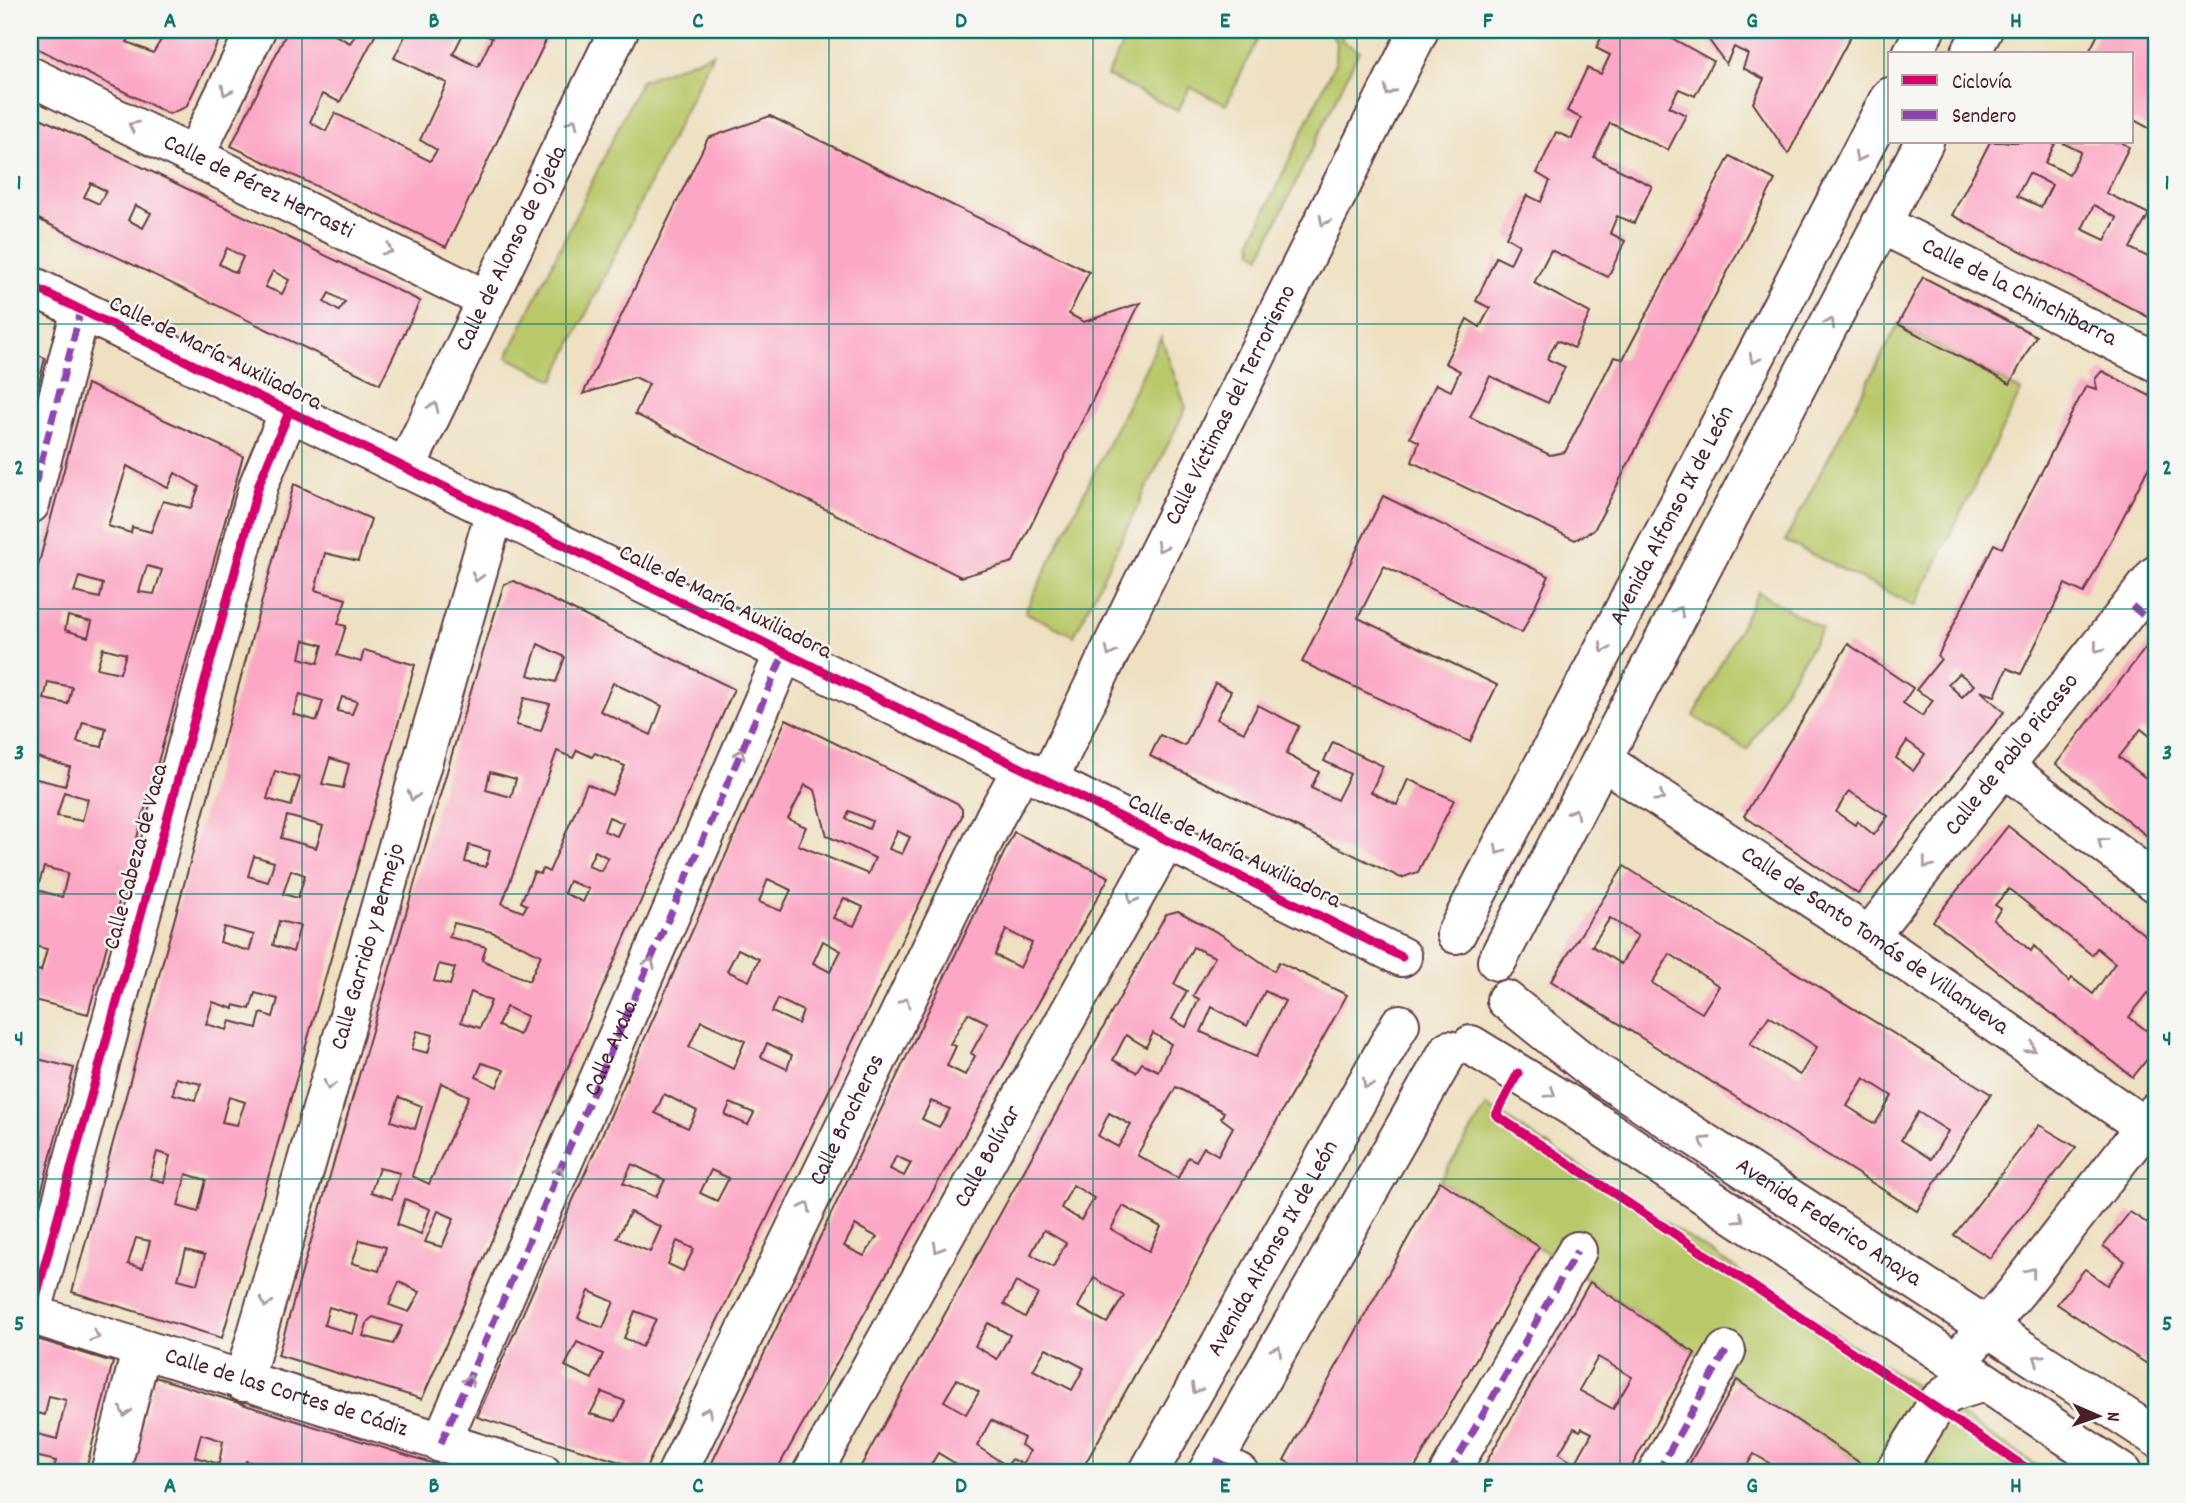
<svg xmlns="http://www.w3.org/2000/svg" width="2186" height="1503" font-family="Dekko,sans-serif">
	<rect width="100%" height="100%" fill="#f6f6f2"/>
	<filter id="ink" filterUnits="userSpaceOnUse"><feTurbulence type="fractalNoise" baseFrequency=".0143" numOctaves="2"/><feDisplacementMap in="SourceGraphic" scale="14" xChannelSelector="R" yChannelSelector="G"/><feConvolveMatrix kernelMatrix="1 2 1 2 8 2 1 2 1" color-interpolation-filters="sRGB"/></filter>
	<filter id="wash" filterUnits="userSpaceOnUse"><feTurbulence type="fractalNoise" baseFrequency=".00686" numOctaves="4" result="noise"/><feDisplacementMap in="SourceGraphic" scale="28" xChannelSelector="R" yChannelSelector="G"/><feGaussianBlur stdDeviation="1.57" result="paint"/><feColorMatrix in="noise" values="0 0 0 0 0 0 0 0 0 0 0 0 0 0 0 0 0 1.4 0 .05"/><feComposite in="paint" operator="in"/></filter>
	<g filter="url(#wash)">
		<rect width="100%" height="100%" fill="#eee0c1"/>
		<g fill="#b9c96b" stroke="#82744b" stroke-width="2">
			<polygon points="1129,30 1262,30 1226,105 1190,87 1178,111 1107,76"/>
			<polygon points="1329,30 1342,30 1342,41 1359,51 1260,257 1253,251 1252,239 1335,63 1336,41"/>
			<polygon points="713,53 554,380 507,357 641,81"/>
			<polygon points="1898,324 2021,391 1915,606 1785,541"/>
			<polygon points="1161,337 1186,408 1074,636 1025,612"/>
			<polygon points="1758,592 1822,629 1747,750 1694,716"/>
			<polygon points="1487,1106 2048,1473 1875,1473 1440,1181"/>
		</g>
		<g id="blocks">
			<g fill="#fca7c5" fill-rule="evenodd">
				<polygon points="30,30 134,30 127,42 153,53 161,40 141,30 224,30 186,107 169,114 30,45"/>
				<polygon points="288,30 335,30 333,34 350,43 359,30 378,30 340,102 322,94 310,122 326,131 335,113 430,161 437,150 420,140 447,83 394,58 408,30 465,30 453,54 478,67 492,38 476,30 551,30 446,247 231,146"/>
				<polygon points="1605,30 1657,30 1713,61 1695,96 1679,89 1669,107 1686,115 1668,150 1610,123 1594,157 1652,186 1634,223 1617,216 1610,233 1625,241 1608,277 1551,250 1534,283 1590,313 1574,348 1557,340 1547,359 1565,367 1548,403 1490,376 1470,417 1550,455 1565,452 1614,357 1623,359 1730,156 1775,180 1594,530 1575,540 1412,462 1419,442 1410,437 1436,384 1451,391 1460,371 1445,363 1467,319 1480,327 1490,308 1476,301 1496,257 1510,264 1519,245 1506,237 1527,195 1541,202 1550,181 1537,173 1556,132 1572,139 1581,118 1567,111 1587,68 1601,74 1610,55 1596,48"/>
				<polygon points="1702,30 1854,30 1788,154 1753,103 1764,79 1743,68 1748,54 1734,47 1726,64"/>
				<polygon points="2100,30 2156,30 2156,132 2132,119 2132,54 2088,54"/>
				<path d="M30 113 420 301 380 384 30 215ZM91 183 106 191 99 204 84 197ZM135 205 151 213 143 228 128 220ZM227 248 243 257 236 273 219 264ZM273 271 289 280 282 294 265 287ZM329 293 345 302 339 311 324 302Z"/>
				<polygon points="770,116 1089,272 1069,314 1084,322 1140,303 1013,562 961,577 635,414 649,384 635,377 583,394 708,138"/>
				<path d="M1990 142H2056L2045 163 2069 174 2081 152 2061 142H2121L2129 147 2106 193 2149 214 2130 248 2156 261V321L1952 215ZM2029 173 2052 185 2041 207 2017 196ZM2094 205 2117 218 2105 240 2082 229Z"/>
				<polygon points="1923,277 2036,336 2010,384 1898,324"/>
				<polygon points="30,351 45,358 31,415 30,415"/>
				<path d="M2102 371 2156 399V453L2084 593 2065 584 2021 674 2007 668 1995 696 1981 691 2004 712 1858 894 1744 816 1848 644 1913 688 1903 703 1922 716 1933 700 1916 690 1941 659 1938 656 1994 544 2002 548 2086 386 2097 389 2095 379ZM1959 673 1974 685 1962 697 1948 684ZM1907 741 1925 754 1913 771 1896 758ZM1849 791 1888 816 1874 835 1857 821 1855 825 1836 812Z"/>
				<path d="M87 384 243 456 88 1014 30 999V968L41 971 47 949 30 945V596ZM127 466 168 488 175 473 199 487 191 508 163 501 151 532 132 527 131 533 108 526ZM147 566 162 570 154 594 139 592ZM79 577 103 584 100 598 74 592ZM68 616 92 622 88 637 65 630ZM103 648 126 654 120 673 97 668ZM48 682 72 687 68 704 44 699ZM83 722 106 728 102 747 77 742ZM37 757 70 767 65 786 33 778ZM64 792 88 799 82 821 57 816ZM44 867 68 873 62 897 37 890Z"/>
				<path d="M294 484 371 519 358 561 325 553 315 590 346 599 338 624 346 626 337 655 361 662 364 650 415 665 222 1338 72 1292ZM304 640 323 645 318 663 300 658ZM300 694 323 701 317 721 293 714ZM342 697 357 701 352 714 337 711ZM330 758 349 764 343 788 322 784ZM275 771 300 778 291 806 267 799ZM287 816 323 826 316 848 281 838ZM254 856 274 862 268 882 248 876ZM291 870 305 875 298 898 283 894ZM279 921 300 926 293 952 273 945ZM224 927 254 935 249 951 220 942ZM255 993 278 999 273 1017 261 1013 257 1028 230 1021 227 1030 206 1024 213 1002 234 1009V1005L250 1009ZM176 1078 201 1084 195 1100 173 1094ZM229 1097 245 1102 237 1125 222 1122ZM157 1152 170 1156 164 1182 150 1178ZM186 1174 206 1180 198 1212 178 1206ZM136 1238 150 1241 143 1268 128 1264ZM186 1250 205 1255 197 1284 178 1279Z"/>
				<polygon points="1383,496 1549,576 1522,633 1384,566 1358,618 1497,685 1470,742 1302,662"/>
				<path d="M514 581 734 689 422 1399 278 1355 459 730 504 584ZM538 644 565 657 556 682 528 675ZM613 683 662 706 651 735 600 711ZM524 698 550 704 541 731 516 725ZM577 750 592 757 595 753 625 766 612 795 587 784 549 872 543 869 540 874 534 872 521 902 527 905 523 912 502 904 557 751 573 758ZM490 772 516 779 511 797 486 790ZM609 817 623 823 617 836 604 831ZM469 845 490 851 486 867 465 862ZM595 851 608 858 601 871 588 866ZM569 881 589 889 583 902 564 893ZM454 923 492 932 541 955 529 981 482 960 486 947 449 937ZM439 964 455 968 450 985 434 981ZM471 992 491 1001 480 1028 461 1022ZM506 1007 527 1016 519 1035 498 1026ZM417 1031 433 1035 428 1053 412 1049ZM482 1063 504 1070 497 1087 476 1077ZM441 1083 469 1096 429 1184 412 1176ZM399 1097 422 1106 415 1129 391 1121ZM379 1168 400 1173 392 1199 371 1192ZM405 1199 430 1209 421 1234 397 1225ZM438 1211 454 1218 442 1247 425 1242ZM360 1240 386 1247 379 1271 352 1263ZM399 1282 420 1292 409 1312 389 1305ZM329 1307 358 1316 353 1334 324 1325ZM373 1317 402 1326 393 1344 363 1336 368 1321Z"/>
				<polygon points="2154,637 2156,728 2150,736 2141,729 2119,757 2156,786 2156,843 2056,764"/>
				<polygon points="1215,683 1231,691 1217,719 1244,732 1258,705 1299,726 1286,754 1319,772 1311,788 1337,800 1350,774 1324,761 1333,742 1383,766 1371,792 1397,805 1408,779 1454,800 1418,872 1401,878 1150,756 1160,735 1185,746"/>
				<path d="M786 719 957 803 962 809V816L645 1470 477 1417ZM805 785 815 790 827 836 875 858 868 874 798 845 806 827 788 819ZM849 811 872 821 869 829 846 819ZM897 831 910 837 902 854 889 849ZM768 879 791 890 781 911 759 902ZM844 898 863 907 854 926 833 918ZM823 941 841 951 830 972 813 963ZM738 949 759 959 749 981 727 971ZM778 999 803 1011 798 1024 772 1012ZM701 1021 745 1041 733 1069 689 1047ZM767 1043 792 1055 787 1069 761 1057ZM664 1094 697 1111 688 1128 655 1113ZM730 1103 754 1113 748 1125 725 1115ZM632 1164 665 1180 656 1197 623 1183ZM711 1170 729 1178 717 1201 700 1193ZM630 1212 661 1227 650 1252 617 1238ZM677 1241 694 1249 683 1271 668 1264ZM589 1291 614 1302 603 1328 578 1318ZM635 1311 656 1319 642 1347 624 1338ZM577 1342 603 1354 592 1379 565 1366ZM602 1392 625 1401 616 1421 590 1414Z"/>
				<path d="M2008 826 2156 944V1001L2148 993 2129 1017 2156 1038V1048L2133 1077 1933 921ZM2009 889 2092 955 2097 948 2115 963 2093 994 2072 978 2069 982 2034 946 2031 951 1993 919 2001 909 1995 905Z"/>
				<path d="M1014 832 1109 877 775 1473H707ZM1006 930 1032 943 1020 968 995 955ZM968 1013 988 1023 971 1053 975 1056 965 1075 947 1066 956 1046 950 1044ZM931 1101 950 1109 939 1127 922 1119ZM896 1156 911 1163 904 1176 890 1169ZM855 1225 877 1237 864 1256 844 1246Z"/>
				<path d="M1624 866 1991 1094 1917 1211 1551 981ZM1610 918 1638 936 1621 964 1592 946ZM1670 954 1719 986 1702 1013 1652 983ZM1769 1016 1817 1047 1800 1075 1750 1044ZM1864 1078 1892 1096 1875 1124 1847 1106ZM1918 1112 1948 1131 1931 1159 1901 1140Z"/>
				<path d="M1178 911 1224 936 1274 971 1279 962 1347 995 1080 1473H965L966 1470 938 1453 926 1473H857L1166 914ZM1193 947 1215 957 1193 996 1199 999 1186 1027 1172 1019 1187 991 1174 984ZM1265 991 1285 1001 1256 1057 1201 1032 1212 1007 1247 1026ZM1153 1033 1171 1044 1158 1071 1142 1063 1136 1072 1113 1060 1126 1035 1146 1047ZM1176 1087 1224 1112 1221 1118 1233 1127 1218 1155 1204 1147 1196 1161 1188 1157 1178 1178 1137 1155ZM1109 1113 1131 1125 1118 1147 1098 1136ZM1073 1185 1094 1198 1081 1220 1061 1208ZM1123 1206 1161 1227 1149 1251 1111 1229ZM1044 1230 1066 1243 1053 1267 1031 1254ZM1094 1278 1124 1296 1107 1323 1078 1307ZM1016 1282 1038 1294 1025 1317 1004 1304ZM988 1323 1010 1335 997 1359 975 1346ZM1046 1348 1084 1368 1072 1390 1033 1370ZM957 1379 979 1392 966 1414 944 1401ZM991 1420 1024 1438 1021 1445 1030 1451 1023 1464 1012 1459 1007 1466 977 1446Z"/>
				<polygon points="30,1057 74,1068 31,1231 30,1231"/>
				<polygon points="2039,1125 2076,1147 1990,1258 1954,1235"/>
				<polygon points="1440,1181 1539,1247 1412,1473 1307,1473 1284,1460"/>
				<polygon points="2130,1212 2156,1229 2156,1370 2057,1304 2085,1269 2107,1285 2125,1261 2103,1246"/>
				<path d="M1590 1282 1695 1353 1628 1473H1480ZM1598 1357 1632 1377 1613 1409 1579 1390ZM1574 1428 1580 1431 1582 1428 1592 1433 1575 1464 1559 1454Z"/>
				<polygon points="30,1337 113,1362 85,1473 52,1473 56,1461 35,1456 30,1473 30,1432 57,1439 66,1400 49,1396 45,1415 30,1411"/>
				<path d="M155 1377 464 1473H288L246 1461 243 1473H130ZM201 1434 223 1441 219 1464 195 1457Z"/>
				<polygon points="1737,1380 1869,1469 1866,1473 1786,1473 1754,1454 1742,1473 1684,1473"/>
			</g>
		</g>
	</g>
	<g filter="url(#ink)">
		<use href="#blocks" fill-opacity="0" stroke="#633c42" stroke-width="2"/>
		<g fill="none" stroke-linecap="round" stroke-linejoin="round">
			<g stroke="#633c42" stroke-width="42">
				<g id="minor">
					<path id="s1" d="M30 76 487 300"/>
					<polyline points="194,157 256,30"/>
					<path id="s2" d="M1881 224 2156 362"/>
					<path id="s3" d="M405 469 619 30"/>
					<polyline points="30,504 81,310"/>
					<path id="s4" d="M1602 760 1869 936 2145 1127"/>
					<polyline points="2004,767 2156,883"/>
					<path id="s5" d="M1048 781 1139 591 1419 30"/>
					<path id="s6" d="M1869 936 2156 575"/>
					<path id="s7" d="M30 1314 542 1473"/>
					<polyline points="31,1315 259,484 289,412"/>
					<polyline points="1956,1363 2017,1291 2156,1112"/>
					<path id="s8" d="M243 1382 495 511"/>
					<polyline points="441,1443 784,653"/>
					<polyline points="1214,1460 1239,1473"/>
					<polyline points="110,1473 141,1351"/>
					<path id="s9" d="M677 1473 996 815 1022 769"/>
					<path id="s10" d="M812 1473 1166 840"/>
					<polyline points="1449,1473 1577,1251"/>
					<polyline points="1657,1473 1726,1351"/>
					<polyline points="1894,1473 1939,1401 1949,1393 1984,1382"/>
				</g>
			</g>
			<g stroke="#633c42" stroke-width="42">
				<g id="major">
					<polyline points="1912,54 1925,30"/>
					<polyline points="1970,54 1983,30"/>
					<polyline points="30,285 1048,781 1402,957"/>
					<path id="s11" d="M1456 934 1890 97"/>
					<polyline points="1497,961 1924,142"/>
					<path id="s12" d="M1506 1000 1593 1070 2156 1437"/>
					<polyline points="1471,1045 1571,1106 2122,1473"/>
					<path id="s13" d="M1148 1473 1400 1024"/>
					<polyline points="1207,1473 1449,1050"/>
				</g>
			</g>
			<use href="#minor" stroke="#fff" stroke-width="38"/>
			<use href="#major" stroke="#fff" stroke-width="38"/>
			<g stroke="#8e44ad" stroke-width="7" stroke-dasharray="14 7" stroke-linecap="butt">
				<polyline points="30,504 81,310"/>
				<polyline points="2132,606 2156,626"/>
				<path id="s14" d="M441 1443 784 653"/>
				<polyline points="1214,1460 1239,1473"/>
				<polyline points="1449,1473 1577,1251"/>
				<polyline points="1657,1473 1726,1351"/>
			</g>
			<g stroke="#f6f6f2" stroke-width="13">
				<g id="cycleway">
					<polyline points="30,285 1048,781 1402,957"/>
					<polyline points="1518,1073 1496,1115 2034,1473"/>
					<polyline points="31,1315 259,484 289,412"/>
				</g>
			</g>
			<use href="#cycleway" stroke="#d6006c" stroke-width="9"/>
		</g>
		<defs><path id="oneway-chevron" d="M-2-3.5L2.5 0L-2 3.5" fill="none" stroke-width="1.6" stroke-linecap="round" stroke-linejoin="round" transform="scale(1.75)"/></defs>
		<g stroke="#ae9aa0">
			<use href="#oneway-chevron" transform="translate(226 91) rotate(116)"/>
			<use href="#oneway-chevron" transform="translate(1389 91) rotate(116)"/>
			<use href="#oneway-chevron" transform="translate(573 123) rotate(-64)"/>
			<use href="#oneway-chevron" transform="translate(133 126) rotate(-154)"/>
			<use href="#oneway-chevron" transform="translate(1859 157) rotate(118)"/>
			<use href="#oneway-chevron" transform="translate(1324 221) rotate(116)"/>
			<use href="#oneway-chevron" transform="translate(388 250) rotate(26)"/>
			<use href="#oneway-chevron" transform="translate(1830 323) rotate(-62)"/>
			<use href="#oneway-chevron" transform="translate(1754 359) rotate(117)"/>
			<use href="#oneway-chevron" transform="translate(434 407) rotate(-65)"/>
			<use href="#oneway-chevron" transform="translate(1161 547) rotate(117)"/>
			<use href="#oneway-chevron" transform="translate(477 577) rotate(106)"/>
			<use href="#oneway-chevron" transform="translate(1679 611) rotate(-62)"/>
			<use href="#oneway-chevron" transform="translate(1604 648) rotate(117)"/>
			<use href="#oneway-chevron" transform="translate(2098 648) rotate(129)"/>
			<use href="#oneway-chevron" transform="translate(1110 652) rotate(116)"/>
			<use href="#oneway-chevron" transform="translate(740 754) rotate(-67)"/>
			<use href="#oneway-chevron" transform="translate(413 796) rotate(106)"/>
			<use href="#oneway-chevron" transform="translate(1660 797) rotate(34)"/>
			<use href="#oneway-chevron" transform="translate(1574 813) rotate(-63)"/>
			<use href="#oneway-chevron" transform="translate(2102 842) rotate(-142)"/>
			<use href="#oneway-chevron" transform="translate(1499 850) rotate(118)"/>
			<use href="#oneway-chevron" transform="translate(1927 864) rotate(128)"/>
			<use href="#oneway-chevron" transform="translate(1132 899) rotate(119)"/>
			<use href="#oneway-chevron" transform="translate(650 963) rotate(-67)"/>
			<use href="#oneway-chevron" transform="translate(905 1002) rotate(-64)"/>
			<use href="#oneway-chevron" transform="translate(2031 1048) rotate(35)"/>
			<use href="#oneway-chevron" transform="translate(1367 1084) rotate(119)"/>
			<use href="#oneway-chevron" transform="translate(329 1085) rotate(106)"/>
			<use href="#oneway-chevron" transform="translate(1551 1093) rotate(32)"/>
			<use href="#oneway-chevron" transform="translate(1704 1141) rotate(-147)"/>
			<use href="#oneway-chevron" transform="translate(559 1171) rotate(-67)"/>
			<use href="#oneway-chevron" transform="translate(806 1207) rotate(-64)"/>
			<use href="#oneway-chevron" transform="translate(1740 1219) rotate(34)"/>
			<use href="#oneway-chevron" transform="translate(938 1248) rotate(119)"/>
			<use href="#oneway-chevron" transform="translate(2031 1272) rotate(-52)"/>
			<use href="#oneway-chevron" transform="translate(266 1303) rotate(106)"/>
			<use href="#oneway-chevron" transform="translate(95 1336) rotate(18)"/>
			<use href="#oneway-chevron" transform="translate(1277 1350) rotate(-61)"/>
			<use href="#oneway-chevron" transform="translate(2038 1359) rotate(-146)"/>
			<use href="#oneway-chevron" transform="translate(469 1380) rotate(-67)"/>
			<use href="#oneway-chevron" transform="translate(1196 1389) rotate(119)"/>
			<use href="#oneway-chevron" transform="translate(125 1412) rotate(104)"/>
			<use href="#oneway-chevron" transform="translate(707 1412) rotate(-64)"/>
		</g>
	</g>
	<path fill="none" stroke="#0f766e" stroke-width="2" stroke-opacity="0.55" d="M302 30V1473M566 30V1473M829 30V1473M1093 30V1473M1357 30V1473M1620 30V1473M1884 30V1473M30 324H2156M30 609H2156M30 894H2156M30 1179H2156"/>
	<g text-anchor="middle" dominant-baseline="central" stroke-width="5" stroke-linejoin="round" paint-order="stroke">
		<g font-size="24" fill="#4a1f2b" stroke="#f6f6f2">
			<text stroke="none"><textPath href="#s1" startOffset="254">Calle de Pérez Herrasti</textPath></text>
			<text stroke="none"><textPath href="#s3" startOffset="245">Calle de Alonso de Ojeda</textPath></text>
			<text stroke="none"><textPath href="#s2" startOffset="154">Calle de la Chinchibarra</textPath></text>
			<text transform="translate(215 354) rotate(26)">Calle de María Auxiliadora</text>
			<text stroke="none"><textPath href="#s5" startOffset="418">Calle Víctimas del Terrorismo</textPath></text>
			<text stroke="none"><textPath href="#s11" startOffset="471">Avenida Alfonso IX de León</textPath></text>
			<text transform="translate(725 603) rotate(26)">Calle de María Auxiliadora</text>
			<text stroke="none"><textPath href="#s6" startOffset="231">Calle de Pablo Picasso</textPath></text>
			<text transform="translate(1234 852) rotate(26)">Calle de María Auxiliadora</text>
			<text transform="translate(137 857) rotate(-75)">Calle Cabeza de Vaca</text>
			<text stroke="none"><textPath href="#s4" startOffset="327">Calle de Santo Tomás de Villanueva</textPath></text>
			<text stroke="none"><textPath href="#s8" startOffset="453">Calle Garrido y Bermejo</textPath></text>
			<text stroke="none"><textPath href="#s14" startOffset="430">Calle Ayala</textPath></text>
			<text stroke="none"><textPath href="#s9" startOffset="392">Calle Brocheros</textPath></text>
			<text stroke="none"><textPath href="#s10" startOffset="362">Calle Bolívar</textPath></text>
			<text stroke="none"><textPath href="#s12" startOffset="392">Avenida Federico Anaya</textPath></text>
			<text stroke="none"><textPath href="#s13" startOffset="257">Avenida Alfonso IX de León</textPath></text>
			<text stroke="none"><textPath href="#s7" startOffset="268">Calle de las Cortes de Cádiz</textPath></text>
		</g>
	</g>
	<rect width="2186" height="1503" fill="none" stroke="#f6f6f2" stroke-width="77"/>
	<rect x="1888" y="52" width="245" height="91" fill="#f6f6f2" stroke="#b1a0a2" stroke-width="2"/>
	<rect x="1902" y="75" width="35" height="10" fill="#d6006c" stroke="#b1a0a2" stroke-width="2"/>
	<text x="1952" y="88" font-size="21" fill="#4a1f2b">Ciclovía</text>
	<rect x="1902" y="110" width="35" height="10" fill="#8e44ad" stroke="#b1a0a2" stroke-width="2"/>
	<text x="1952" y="122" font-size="21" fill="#4a1f2b">Sendero</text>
	<g transform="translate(2098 1416) rotate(92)" stroke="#f6f6f2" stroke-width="5" paint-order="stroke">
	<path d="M0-5L12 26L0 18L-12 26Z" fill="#4a1f2b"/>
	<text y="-10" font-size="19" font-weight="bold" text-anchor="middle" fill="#4a1f2b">N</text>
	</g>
	<rect x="38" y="38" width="2110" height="1426" fill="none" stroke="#0f766e" stroke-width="2.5"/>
	<g font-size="23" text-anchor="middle" font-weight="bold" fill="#0f766e">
		<text x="170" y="27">A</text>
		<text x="434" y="27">B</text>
		<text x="698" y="27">C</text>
		<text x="961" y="27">D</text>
		<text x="1225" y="27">E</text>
		<text x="1488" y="27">F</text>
		<text x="1752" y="27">G</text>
		<text x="2016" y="27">H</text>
		<text x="19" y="189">1</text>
		<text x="2167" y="189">1</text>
		<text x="19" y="474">2</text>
		<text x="2167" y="474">2</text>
		<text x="19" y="759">3</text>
		<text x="2167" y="759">3</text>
		<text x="19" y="1045">4</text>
		<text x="2167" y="1045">4</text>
		<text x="19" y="1330">5</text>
		<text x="2167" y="1330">5</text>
		<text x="170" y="1492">A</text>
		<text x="434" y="1492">B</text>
		<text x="698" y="1492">C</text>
		<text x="961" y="1492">D</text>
		<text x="1225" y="1492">E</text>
		<text x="1488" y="1492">F</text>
		<text x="1752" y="1492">G</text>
		<text x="2016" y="1492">H</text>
	</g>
</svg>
